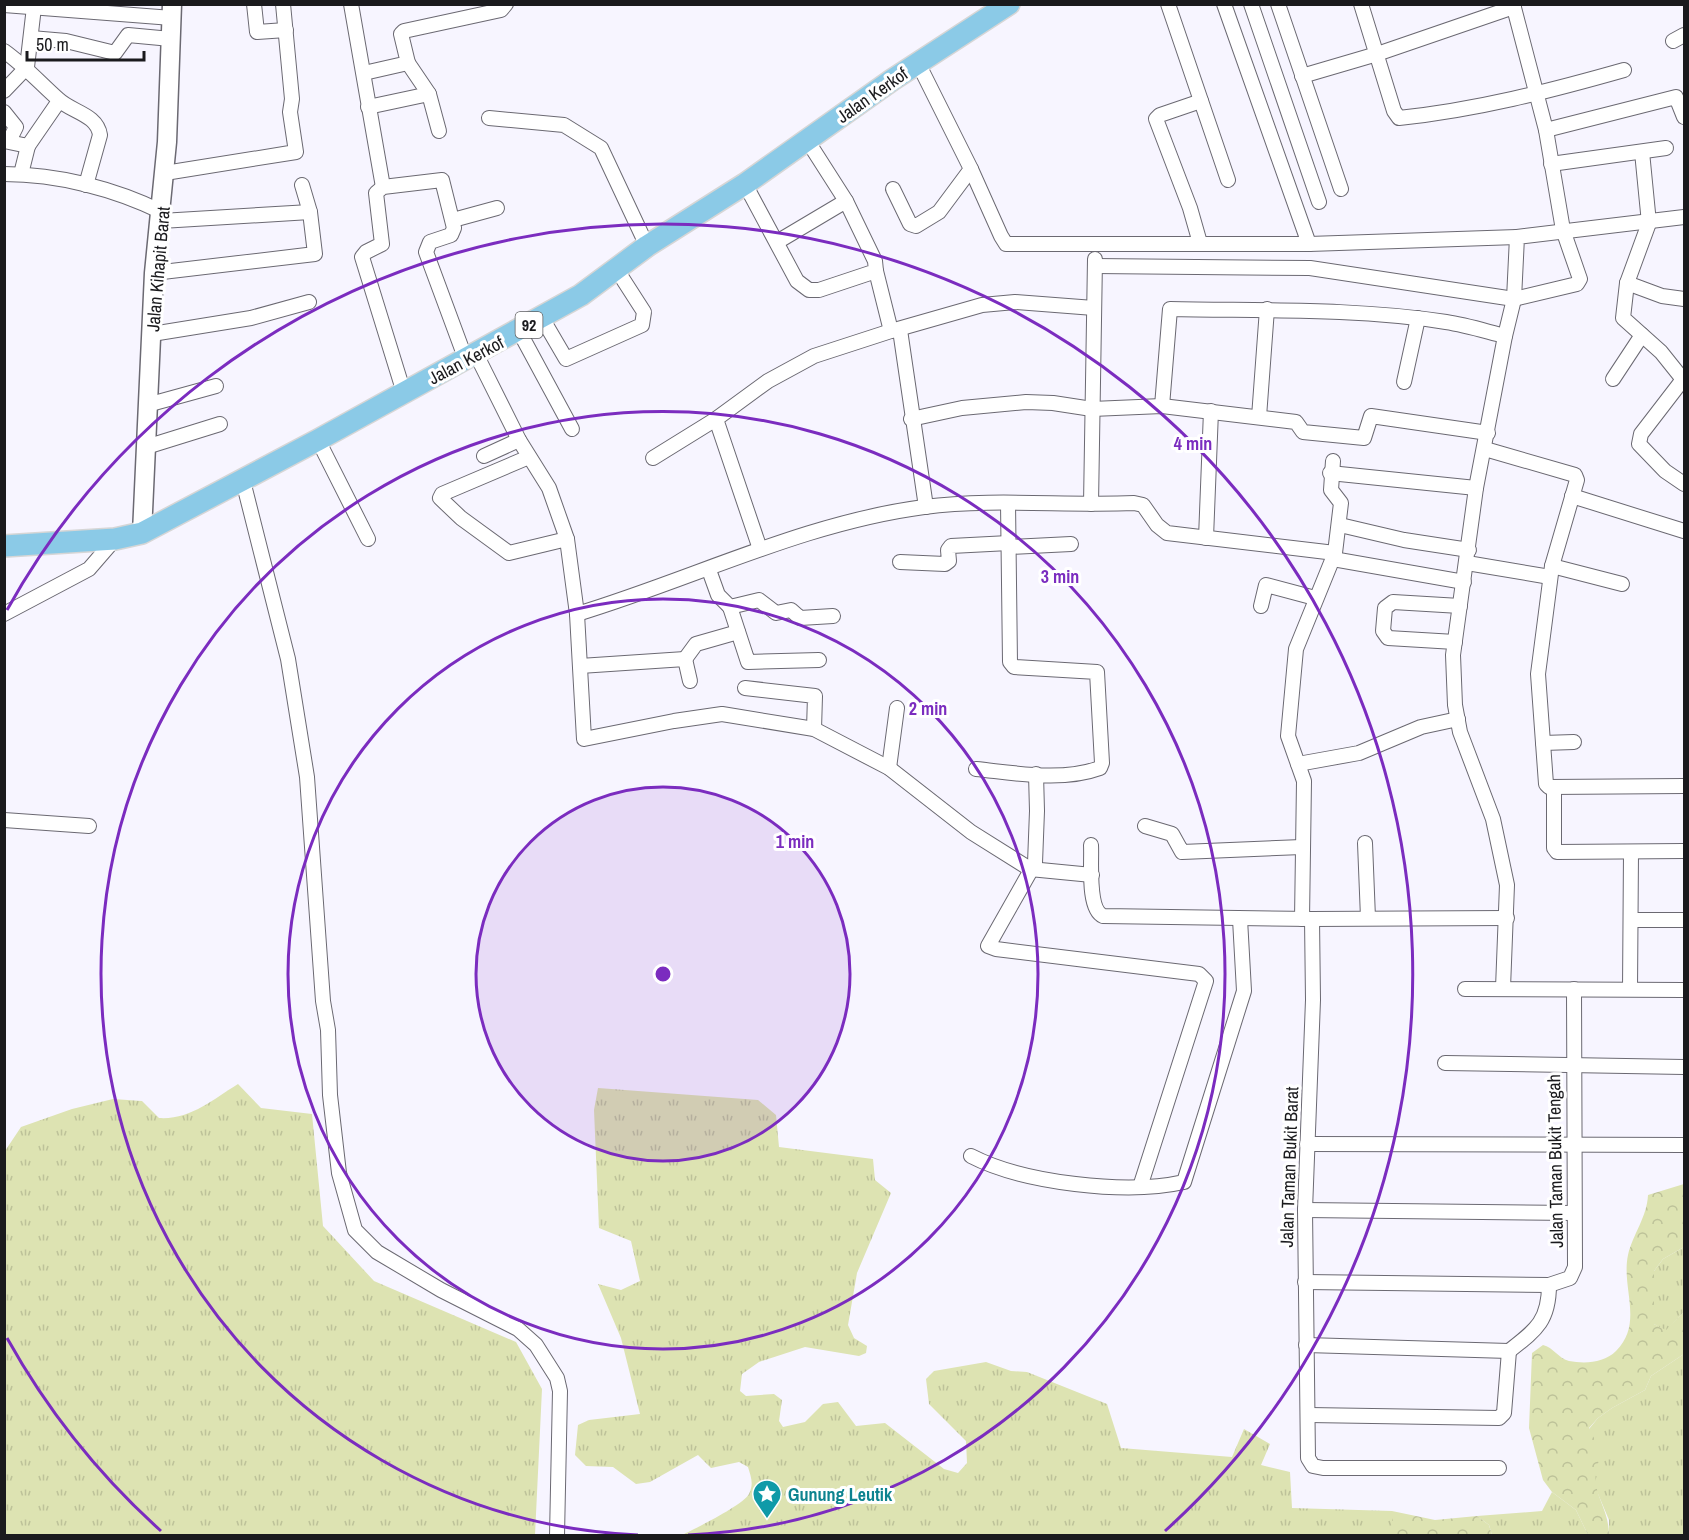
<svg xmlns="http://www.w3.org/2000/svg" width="1689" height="1540" font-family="'Archivo Narrow',sans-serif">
	<defs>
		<pattern id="grass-tufts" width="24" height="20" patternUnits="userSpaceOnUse" patternTransform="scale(1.5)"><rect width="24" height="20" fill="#dde3b2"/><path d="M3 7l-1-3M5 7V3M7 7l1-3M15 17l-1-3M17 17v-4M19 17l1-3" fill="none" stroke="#bdc299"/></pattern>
		<pattern id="forest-crowns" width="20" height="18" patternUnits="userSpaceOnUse" patternTransform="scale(1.5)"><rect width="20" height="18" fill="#dde3b2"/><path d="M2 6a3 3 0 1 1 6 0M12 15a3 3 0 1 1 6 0" fill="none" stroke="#bdc299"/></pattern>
	</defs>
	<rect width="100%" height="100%" fill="#f7f5ff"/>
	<g fill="url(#grass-tufts)">
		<path d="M238 1084 261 1108 312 1114 323 1226 374 1281 516 1342 542 1389 535 1535H5V1151L21 1127 72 1109 113 1099 142 1101 159 1118C190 1120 212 1100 238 1084Z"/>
		<path d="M598 1088 758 1100 776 1115 779 1147 873 1159 875 1180 891 1193 857 1273 848 1325 854 1338 867 1346 866 1353 859 1356 805 1347 759 1362 742 1374 740 1391 746 1396 774 1394 782 1400 779 1421 783 1427 805 1422 823 1404 838 1402 856 1426 885 1423 944 1469 958 1473 967 1463 966 1441 929 1404 926 1379 934 1371 986 1362 1011 1371 1027 1372 1107 1404 1121 1448 1232 1457 1244 1429 1270 1444 1261 1465 1290 1472 1292 1508 1392 1511V1535H682C695 1529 743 1505 749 1494 754 1484 751 1477 748 1467L739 1462 711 1468 698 1455 650 1482 636 1484 613 1467 586 1466 575 1455 578 1425 589 1420 640 1414 621 1338 598 1284 621 1290 640 1281 631 1241 599 1228 594 1110Z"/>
		<polygon points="1684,1247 1684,1312 1666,1331 1654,1324 1654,1271 1663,1259"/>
		<polygon points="1684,1354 1684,1535 1609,1535 1609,1520 1593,1482 1595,1467 1589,1429 1598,1418 1612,1408 1645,1390 1651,1376"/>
		<polygon points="1552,1492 1576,1510 1588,1535 1492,1535 1489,1525 1477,1516 1542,1511"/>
	</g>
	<g fill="url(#forest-crowns)">
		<path d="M1684 1184V1247L1663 1259 1654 1271V1324L1666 1330 1684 1312V1354L1651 1376 1645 1390 1612 1408 1598 1418 1589 1428 1602 1454C1584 1489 1609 1502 1609 1535H1588L1576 1510 1552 1492 1543 1480 1529 1428 1532 1353 1543 1345C1553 1347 1559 1359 1569 1361 1585 1364 1604 1363 1616 1351 1644 1323 1621 1288 1628 1255 1633 1234 1647 1217 1648 1195Z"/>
		<polygon points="1392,1511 1435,1520 1477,1516 1489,1525 1492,1535 1392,1535"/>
	</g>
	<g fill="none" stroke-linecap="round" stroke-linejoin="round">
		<g stroke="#6b6972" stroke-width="16">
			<g id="street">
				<polyline points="254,4 257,32 286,30"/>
				<polyline points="351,4 383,187"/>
				<polyline points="1168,4 1228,180"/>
				<polyline points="1251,4 1319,202"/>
				<polyline points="1278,4 1341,189"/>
				<path d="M1361 4 1394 111 1399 118C1476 110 1550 91 1624 70"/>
				<polyline points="4,5 172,18"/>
				<polyline points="31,38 66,41 115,53 128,35 171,39"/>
				<polyline points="1673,41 1684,35"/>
				<path d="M4 51C25 66 40 83 58 99 71 112 97 114 100 135L86 185"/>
				<polyline points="408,63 429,94"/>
				<polyline points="364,73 408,63 401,34 404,31 501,10 506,4"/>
				<polyline points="1302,76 1377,54 1514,7"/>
				<polyline points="4,91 27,67 34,7"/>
				<polyline points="368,107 429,94 439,131"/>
				<polyline points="4,112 16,127 9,141"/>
				<polyline points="489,118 564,125 601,148 647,246"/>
				<polyline points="1546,130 1676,97 1684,117"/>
				<polyline points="4,141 28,146 59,101"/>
				<polyline points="1642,152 1649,223 1627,283 1623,318 1661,352 1681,377 1681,382 1641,434 1639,444 1665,471 1684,484"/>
				<polyline points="1551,164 1666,148"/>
				<polyline points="971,169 1001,236 1006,244 1309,244 1224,4"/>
				<polyline points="165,173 296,152 290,112 292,99 283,4"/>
				<path d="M4 174C58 174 115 189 162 212"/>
				<polyline points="21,174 28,146"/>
				<polyline points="745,184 797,281 809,290 819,290 876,271 875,261 846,201 807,140"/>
				<polyline points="893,189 910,224 916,226 939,212 971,169 918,63"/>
				<polyline points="453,220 497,208"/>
				<polyline points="161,221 310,212"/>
				<polyline points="777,242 846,201"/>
				<polyline points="1200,243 1190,208 1156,119 1160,115 1201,101"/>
				<polyline points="1309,244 1517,237"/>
				<polyline points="1095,266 1310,268 1514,299 1577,284 1580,279 1563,230 1546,130 1513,4"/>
				<polyline points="876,271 891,331"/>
				<polyline points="154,273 315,254 310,212 302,185"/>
				<polyline points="1627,283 1662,296 1684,299"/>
				<polyline points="542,318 566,359 642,325 644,312 617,270"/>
				<polyline points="900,330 926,507"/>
				<polyline points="519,331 572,429"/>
				<polyline points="152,334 251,318 309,302"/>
				<polyline points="476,354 519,440 549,488 567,539 577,614 584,739 674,721 722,714 814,729 889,768 971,832 1030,869 1092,875"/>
				<polyline points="1613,379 1642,335"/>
				<polyline points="1404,382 1418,318"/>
				<polyline points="404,393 362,257 366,252 382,244 376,193 383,187 442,180 454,228 451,235 430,242 426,252 466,360"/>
				<polyline points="147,405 216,386"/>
				<path d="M1162 406 1170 309C1262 311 1355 308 1446 322 1466 325 1485 331 1505 336"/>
				<polyline points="1259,417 1267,309"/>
				<polyline points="911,419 962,408 1026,402 1053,403 1092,409 1162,406 1296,422 1303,432 1364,438 1371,416 1488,433"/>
				<polyline points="318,440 368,539"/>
				<polyline points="146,447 220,424"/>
				<polyline points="1485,449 1575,475 1577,480 1552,566 1538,674 1546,784 1549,787 1684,786"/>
				<polyline points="484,456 519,440"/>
				<polyline points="529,457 442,494 440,498 461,518 509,553 567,539"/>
				<polyline points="653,458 716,419"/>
				<polyline points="1330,473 1476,488"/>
				<polyline points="243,481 288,659 307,777 323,1001 328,1030 330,1095 339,1173 355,1230 377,1252 441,1290 518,1329 536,1345 557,1378 560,1391 557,1536"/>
				<polyline points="1572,496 1684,531"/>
				<polyline points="1091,504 1095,259"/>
				<polyline points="1340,525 1404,540 1469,550"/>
				<polyline points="1206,538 1211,411"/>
				<polyline points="1009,547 1071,544"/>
				<polyline points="760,549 716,419 768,381 814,356 891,331 982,305 1015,302 1094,308"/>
				<polyline points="1333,559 1464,582"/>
				<polyline points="900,562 945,564 949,561 948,550 951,546 1009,543"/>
				<polyline points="1467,563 1550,577"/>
				<polyline points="1552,566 1622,584"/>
				<polyline points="709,570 718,595 730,607 759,600 776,613 791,610 800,618 833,616"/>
				<polyline points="1261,606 1266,585 1315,598"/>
				<polyline points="730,607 748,662 819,660"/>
				<polyline points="4,614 89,569 115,539"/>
				<path d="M577 614C693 579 803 523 924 507 994 498 1064 506 1134 503L1143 505 1157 525 1167 533 1335 553"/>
				<polyline points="1455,642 1388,638 1383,631 1385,608 1393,602 1460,606"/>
				<polyline points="685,659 696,644 738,632"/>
				<polyline points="580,666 685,659 690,681"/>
				<polyline points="745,688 815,696 814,729"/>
				<polyline points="1543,743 1574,742"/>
				<polyline points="1298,764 1359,753 1421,727 1458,719"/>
				<polyline points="889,768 897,708"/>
				<path d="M976 769C1015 773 1062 782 1100 768L1102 763 1097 672 1014 667 1010 662 1008 503"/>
				<polyline points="1036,774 1037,811 1035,863 988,946 996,949 1199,974 1206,981 1140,1187"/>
				<polyline points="1554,787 1554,848 1557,852 1684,851"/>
				<polyline points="4,820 89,826"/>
				<polyline points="1145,826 1172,834 1182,852 1302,847"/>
				<polyline points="1365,843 1368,918"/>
				<path d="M1091 845C1092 861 1087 909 1103 916L1312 919 1507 918"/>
				<polyline points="1302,919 1304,781 1288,736 1296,649 1335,553 1341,503 1331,490 1333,461"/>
				<polyline points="1312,919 1313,1000 1305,1210 1308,1458 1313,1466 1323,1468 1499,1468"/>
				<polyline points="1631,920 1684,920"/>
				<polyline points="1503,988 1507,885 1493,819 1460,732 1455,705 1453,655 1476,488 1505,336 1514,299 1517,237 1684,217"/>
				<polyline points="1465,989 1684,990"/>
				<polyline points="1630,989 1631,853"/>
				<polyline points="1445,1063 1684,1067"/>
				<polyline points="1307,1144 1684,1145"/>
				<path d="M971 1156C1023 1183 1126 1195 1184 1182L1244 991 1240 919"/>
				<polyline points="1305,1210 1573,1213"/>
				<polyline points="1305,1282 1549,1285 1570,1278 1575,1267 1574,989"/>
				<polyline points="1306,1345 1509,1351"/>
				<path d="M1509 1351C1536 1330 1549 1321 1549 1285"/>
				<polyline points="1309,1415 1499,1418 1504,1413 1509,1351"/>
			</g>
		</g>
		<g stroke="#6b6972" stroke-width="21">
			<polyline id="secondary" points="142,533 154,273 167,142 172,4"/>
		</g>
		<g stroke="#d6d6d6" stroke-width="24">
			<polyline id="primary" points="4,546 115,539 142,533 318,440 581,295 647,246 745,184 892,80 1009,4"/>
		</g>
		<use href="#street" stroke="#fff" stroke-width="14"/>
		<use href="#secondary" stroke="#fff" stroke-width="18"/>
		<use href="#primary" stroke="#8bcae7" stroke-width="21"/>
	</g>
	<circle cx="663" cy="974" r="187" fill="#7b2cbf" fill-opacity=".12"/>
	<g fill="none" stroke="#7b2cbf" stroke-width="3">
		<circle cx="663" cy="974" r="187"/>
		<circle cx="663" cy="974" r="375"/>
		<path d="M638 1535A562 562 0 1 1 688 1535"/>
		<path d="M161 1531A750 750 0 0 1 7 1338M7 610A750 750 0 1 1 1165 1531"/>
	</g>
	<defs>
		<g id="sight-pin" transform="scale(1.5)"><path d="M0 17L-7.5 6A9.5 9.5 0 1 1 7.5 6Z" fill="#0f9aa8" stroke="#fff"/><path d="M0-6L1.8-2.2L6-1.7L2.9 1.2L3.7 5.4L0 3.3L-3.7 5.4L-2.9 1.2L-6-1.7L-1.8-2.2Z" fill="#fff"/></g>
	</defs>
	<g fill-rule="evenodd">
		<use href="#sight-pin" x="767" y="1494"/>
	</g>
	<g text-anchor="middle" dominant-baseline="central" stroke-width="6" stroke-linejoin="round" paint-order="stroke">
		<rect fill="#fff" stroke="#5f5f61" stroke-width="1.5" x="515.5" y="312" width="27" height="26" rx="4.5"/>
		<g font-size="16" font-weight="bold" fill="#1a1a1d">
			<text x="529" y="325">92</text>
		</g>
		<g font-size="18" fill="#1a1a1d" stroke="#fff">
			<text transform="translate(872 95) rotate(-35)">Jalan Kerkof</text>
			<text transform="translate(158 269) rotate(-85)">Jalan Kihapit Barat</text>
			<text transform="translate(466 360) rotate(-28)">Jalan Kerkof</text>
			<text transform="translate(1555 1161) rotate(-91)">Jalan Taman Bukit Tengah</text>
			<text transform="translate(1289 1167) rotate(-88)">Jalan Taman Bukit Barat</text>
		</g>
		<g font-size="18" font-weight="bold" fill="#0d838f" stroke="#fff" text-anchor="start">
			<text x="788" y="1494">Gunung Leutik</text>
		</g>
	</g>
	<circle cx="663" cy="974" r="9" fill="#7b2cbf" stroke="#fff" stroke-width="3"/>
	<g font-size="18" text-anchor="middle" font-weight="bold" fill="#7b2cbf" stroke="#fff" stroke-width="6" stroke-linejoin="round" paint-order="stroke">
		<text x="1193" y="450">4 min</text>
		<text x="1060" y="583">3 min</text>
		<text x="928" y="715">2 min</text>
		<text x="795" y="848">1 min</text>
	</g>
	<rect width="1689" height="1540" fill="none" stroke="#1a1a1d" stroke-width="12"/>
	<path d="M27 51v9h117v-9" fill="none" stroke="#1a1a1d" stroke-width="3"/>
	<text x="36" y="51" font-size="18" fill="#1a1a1d" stroke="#ffffff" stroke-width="4.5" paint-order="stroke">50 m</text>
</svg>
